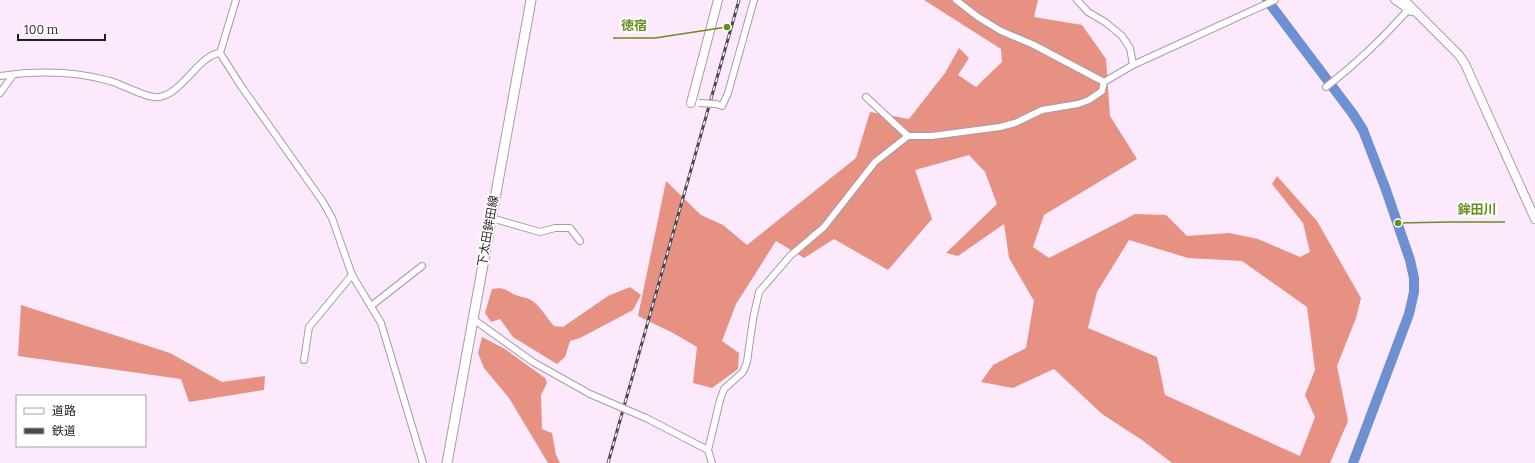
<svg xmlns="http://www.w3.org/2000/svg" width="1535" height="463" font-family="Bitter,'Noto Sans JP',serif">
	<rect width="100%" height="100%" fill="#fce9fc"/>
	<g fill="#e69182" fill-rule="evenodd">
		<path d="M924 0H1038L1034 17 1082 25 1106 59 1110 116 1137 159 1044 215 1033 247 1049 258 1135 214 1166 215 1187 236 1229 233 1258 239 1300 257 1310 252 1303 223 1272 184 1277 176 1317 221 1361 298 1356 318 1337 366 1348 421 1330 463H1172L1142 440 1102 414 1054 369 1013 388 981 382 993 365 1026 348 1034 301 1009 258 1004 224 958 256 946 253 997 204 985 172 969 155 915 170 932 219 888 270 834 239 804 258 776 241 736 304 722 341 739 353 738 369 712 388 693 383 697 347 673 333 638 316 666 181 701 215 723 225 747 245 856 158 870 112 909 119 945 73 959 48 969 58 958 75 976 87 1002 62 1001 49ZM1129 240 1188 258 1242 261 1307 307 1315 370 1305 395 1315 417 1300 456 1165 395 1157 357 1088 328 1097 292Z"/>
		<path d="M630 287 641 295 633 310 580 338 570 341 565 357 557 364 513 337 500 319 491 322 485 313 492 289C505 287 504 290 516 295 520 297 526 297 531 300 541 306 546 318 554 326L563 327 608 296Z"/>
		<polygon points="21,305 170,353 222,382 265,376 264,390 189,402 181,379 18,356"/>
		<polygon points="482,337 505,349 545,378 547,383 541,395 542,429 552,433 556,455 560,463 548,463 509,398 484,368 478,353"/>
	</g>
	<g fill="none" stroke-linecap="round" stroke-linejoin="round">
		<polyline stroke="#6c90d2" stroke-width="10" points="1267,0 1353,114 1363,130 1386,190 1410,260 1414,278 1414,292 1409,314 1353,463"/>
		<g stroke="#a9a" stroke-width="8">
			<g id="minor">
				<polyline points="236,0 220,53 241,86 323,202 332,218 352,275 381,323 423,463"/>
				<polyline points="956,0 978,17 1001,31 1034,45 1104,82"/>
				<polyline points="1077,0 1088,12 1105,22 1122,36 1130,48 1133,65"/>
				<polyline points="1394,0 1411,12"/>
				<path d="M0 76C35 71 75 71 110 81 122 84 147 99 159 97 182 94 200 54 220 53"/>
				<path d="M1326 87C1356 64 1383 38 1408 10"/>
				<polyline points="0,93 13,75"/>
				<polyline points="866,97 908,136 932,136 1000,127 1015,123 1042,110 1078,104 1089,100 1102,91 1104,82 1133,65 1275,0"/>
				<polyline points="716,104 722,106 728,93 754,0"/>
				<polyline points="491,218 540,232 555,228 570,228 580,241"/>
				<polyline points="371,306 422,266"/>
				<polyline points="473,319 533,362 590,394"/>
				<polyline points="304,360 309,327 352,275"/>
				<polyline points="646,418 708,450"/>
				<polyline points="712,463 708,450 720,400 724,389 743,372 747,362 753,319 759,292 790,256 824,227 875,162 908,136"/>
			</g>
		</g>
		<g stroke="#a9a" stroke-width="10">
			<g id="tertiary">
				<polyline points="1404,0 1459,55 1465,64 1535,219"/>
				<polyline points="691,103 718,0"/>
			</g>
		</g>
		<g stroke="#a9a" stroke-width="11">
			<polyline id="secondary" points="447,463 531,0"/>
		</g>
		<use href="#minor" stroke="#fff" stroke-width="6"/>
		<use href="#tertiary" stroke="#fff" stroke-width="8"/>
		<use href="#secondary" stroke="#fff" stroke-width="9"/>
		<g stroke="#4f474f" stroke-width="3">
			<polyline id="rail" points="608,463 739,0"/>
		</g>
		<use href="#rail" stroke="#fff" stroke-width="1.5" stroke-dasharray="4.5" stroke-linecap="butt"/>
		<g stroke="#a9a" stroke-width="8" stroke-linecap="butt">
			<g id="minor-bridge">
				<polyline points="699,103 716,104"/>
				<polyline points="590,394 646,418"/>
			</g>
		</g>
		<use href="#minor-bridge" stroke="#fff" stroke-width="6"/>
	</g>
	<g text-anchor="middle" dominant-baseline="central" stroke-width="4" stroke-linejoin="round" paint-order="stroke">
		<g font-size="12" fill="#231d23" stroke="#fff">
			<text transform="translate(488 231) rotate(-80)">下太田鉾田線</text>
		</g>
	</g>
	<path fill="none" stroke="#678f1d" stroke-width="1.5" d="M727 27L655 38H613M1398 223L1450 222H1505"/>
	<g fill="#678f1d" stroke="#fff" stroke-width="1.5">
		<circle cx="727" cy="27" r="4"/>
		<circle cx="1398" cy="223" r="4"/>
	</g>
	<g font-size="13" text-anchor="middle" font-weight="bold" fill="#678f1d" stroke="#fff" stroke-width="4" stroke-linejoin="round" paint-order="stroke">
		<text x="634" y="30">徳宿</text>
		<text x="1477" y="214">鉾田川</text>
	</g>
	<rect x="16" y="395" width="130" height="52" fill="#ffffff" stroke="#a7a5a7"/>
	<rect x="24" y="408" width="20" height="6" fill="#ffffff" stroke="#a7a5a7"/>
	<text x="52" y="415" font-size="12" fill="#231d23">道路</text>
	<rect x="24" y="428" width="20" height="6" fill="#4f474f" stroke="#a7a5a7"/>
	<text x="52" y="435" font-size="12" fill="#231d23">鉄道</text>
	<path d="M18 34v6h87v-6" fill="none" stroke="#231d23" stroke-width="2"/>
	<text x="24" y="34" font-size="12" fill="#231d23" stroke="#ffffff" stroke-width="3" paint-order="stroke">100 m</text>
</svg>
